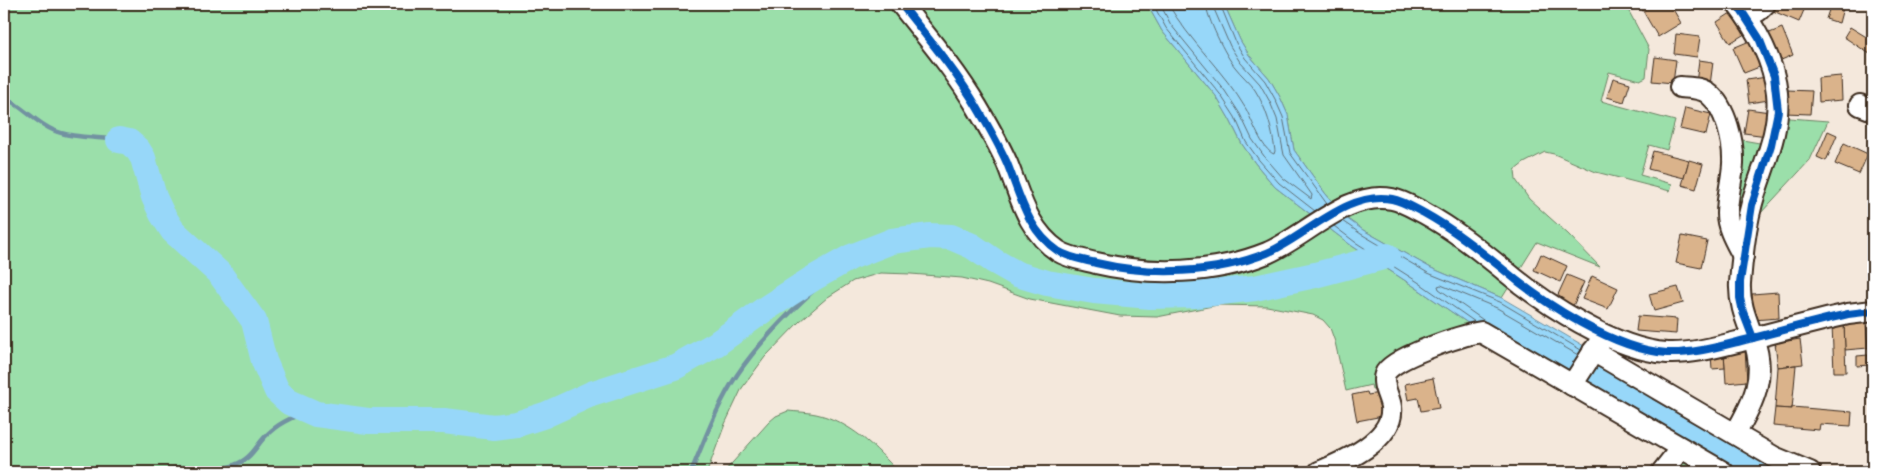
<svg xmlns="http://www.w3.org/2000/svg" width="1877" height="476" font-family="Mali,sans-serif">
	<rect width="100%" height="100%" fill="#f4e8dc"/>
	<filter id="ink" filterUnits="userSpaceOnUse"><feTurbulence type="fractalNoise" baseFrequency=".02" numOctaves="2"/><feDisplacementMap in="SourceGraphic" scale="10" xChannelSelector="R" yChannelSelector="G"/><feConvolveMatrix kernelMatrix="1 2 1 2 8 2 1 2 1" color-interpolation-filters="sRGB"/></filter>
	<g filter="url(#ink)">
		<g fill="#9bdfaa" stroke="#6b8464">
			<polygon points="4,4 1147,4 1162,31 1216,96 1230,120 1242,144 1255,163 1275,187 1352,246 1415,287 1481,332 1408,358 1385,386 1372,389 1371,385 1346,391 1335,342 1330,328 1323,320 1313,315 1267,306 1218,305 1157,317 1120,316 1030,299 988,284 962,278 911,274 881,273 853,281 828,297 800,321 765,357 742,388 725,424 707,472 4,472"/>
			<polygon points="1224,4 1625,4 1649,49 1646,77 1640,80 1609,72 1601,101 1675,121 1667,150 1649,145 1640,175 1672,184 1670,191 1596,172 1554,154 1545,152 1524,163 1515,170 1516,180 1529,199 1568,234 1600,267 1537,242 1502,298 1431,268 1363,230 1346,218 1325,193 1294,150 1288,115 1280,97 1269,78 1249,55 1240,40"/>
			<polygon points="1777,117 1828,121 1810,160 1747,228 1743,256 1728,201 1731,138 1771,145"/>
			<path d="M788 411C797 412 807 412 816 414 849 421 877 448 898 472H724L769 422 776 416Z"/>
			<polygon points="1681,448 1723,472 1662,472"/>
		</g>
		<polygon fill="#97d7f9" stroke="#7292a1" points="1147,4 1224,4 1240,40 1249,55 1269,78 1280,97 1288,115 1294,150 1325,193 1346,218 1363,230 1431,268 1502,298 1774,457 1810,472 1723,472 1481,332 1415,287 1352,246 1275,187 1255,163 1242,144 1230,120 1216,96 1162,31"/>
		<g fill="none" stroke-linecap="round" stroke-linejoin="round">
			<g stroke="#606f76" stroke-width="1">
				<polyline points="1153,4 1166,28 1220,94 1235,117 1246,142 1259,160 1279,183 1315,211"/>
				<polyline points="1160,4 1171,25 1225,91 1240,114 1252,139 1264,156 1283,178 1311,199 1312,195 1284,155 1277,119 1270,102 1260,84 1240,62 1230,46 1214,9 1214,4"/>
				<path d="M1168 4C1190 42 1224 71 1246 109 1252 120 1262 150 1274 154L1275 151C1272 129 1267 109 1255 90 1249 81 1241 75 1235 67 1225 55 1207 18 1206 4"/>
				<polyline points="1220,4 1236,43 1245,58 1265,81 1275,99 1283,117 1290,153 1327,204"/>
				<polyline points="1342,221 1361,234 1428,273 1500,302 1581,350"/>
				<polyline points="1334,226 1355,242 1418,282 1475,322"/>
				<polyline points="1486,322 1439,289 1438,286 1441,285 1497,308 1578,355"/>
				<polyline points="1652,399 1780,472"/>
			</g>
			<g stroke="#7292a1" stroke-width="4.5">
				<path d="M4 97C22 106 36 123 53 130 69 138 100 137 119 140"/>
				<path d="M163 472C178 464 194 470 209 470 216 470 225 468 232 466 255 458 255 444 271 431 282 421 296 416 309 411"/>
				<path d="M691 472C705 439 717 405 737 375 765 333 813 290 851 257"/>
			</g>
			<polyline stroke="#97d7f9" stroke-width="26" points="119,140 129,142 138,150 143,158 154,197 162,214 173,231 220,274 254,321 264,361 277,391 289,402 316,414 368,421 444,421 494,427 517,424 545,415 591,394 675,367 716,344 765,309 812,279 851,257 892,241 930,236 951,237 972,246 994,261 1017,274 1047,283 1094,291 1150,296 1195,295 1255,288 1315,275 1387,256"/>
		</g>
		<g fill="#dab38b" stroke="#3b2a1e">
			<polygon points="1639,4 1670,4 1681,23 1658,37"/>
			<polygon points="1776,4 1788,4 1804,10 1799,22 1773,11"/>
			<polygon points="1831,4 1844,4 1839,23 1826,19"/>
			<polygon points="1734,11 1748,32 1730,43 1717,22"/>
			<polygon points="1850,27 1873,41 1873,56 1844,37"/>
			<polygon points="1782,28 1793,55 1779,61 1767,34"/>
			<polygon points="1676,34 1700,37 1697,57 1674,54"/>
			<polygon points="1752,40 1762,66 1744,73 1733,48"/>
			<polygon points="1655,57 1676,60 1673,83 1652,81"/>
			<polygon points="1699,60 1713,62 1710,85 1696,83"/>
			<polygon points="1841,76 1842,100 1819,102 1818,78"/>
			<polygon points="1767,77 1769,100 1749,103 1746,80"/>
			<polygon points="1613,78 1630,83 1624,102 1607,97"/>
			<polygon points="1787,90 1812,91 1810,114 1785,113"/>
			<polygon points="1685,108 1711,114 1706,135 1680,129"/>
			<polygon points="1748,109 1770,112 1767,136 1744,133"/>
			<polygon points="1828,131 1837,135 1826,161 1817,157"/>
			<polygon points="1844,143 1868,154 1859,174 1835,164"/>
			<polygon points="1653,151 1689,160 1684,178 1648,169"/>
			<polygon points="1689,160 1703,164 1696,189 1682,185"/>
			<polygon points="1682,236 1707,241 1701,268 1676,263"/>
			<polygon points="1541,254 1567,266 1560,282 1534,270"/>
			<polygon points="1567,275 1584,282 1573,306 1556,299"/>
			<polygon points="1592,276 1618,288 1608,309 1582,299"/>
			<polygon points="1678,287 1683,303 1654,311 1649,294"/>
			<polygon points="1778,292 1779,318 1753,320 1752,294"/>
			<polygon points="1638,316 1677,319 1676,334 1636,331"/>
			<polygon points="1866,323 1868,348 1845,350 1844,324"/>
			<polygon points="1844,324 1846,372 1834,372 1832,325"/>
			<polygon points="1800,339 1803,364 1778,367 1775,343"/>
			<polygon points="1745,349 1747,381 1726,383 1724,353"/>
			<polygon points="1724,353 1725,368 1712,369 1711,355"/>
			<polygon points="1868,355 1869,365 1857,366 1857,356"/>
			<polygon points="1796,365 1792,409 1775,408 1778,367"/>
			<polygon points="1433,378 1439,408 1421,411 1418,398 1408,400 1405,384"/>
			<polygon points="1367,392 1368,395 1379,393 1383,416 1357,421 1352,395"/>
			<polygon points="1792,407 1852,412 1851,426 1820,424 1819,430 1773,426 1775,408 1792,409"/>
		</g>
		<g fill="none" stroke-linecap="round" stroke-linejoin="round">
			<g stroke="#3b2a1e" stroke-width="24">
				<g id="minor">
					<path d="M901 4C927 37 955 70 977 107 987 124 998 143 1007 163 1020 195 1027 230 1058 251 1069 258 1084 260 1096 263 1151 276 1215 274 1267 253 1305 237 1348 190 1392 199 1403 201 1414 208 1424 213 1453 229 1478 249 1504 270 1543 303 1615 350 1667 353 1692 354 1717 347 1741 341 1777 332 1812 322 1848 314L1873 311"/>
					<polyline points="1747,17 1758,11 1765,4"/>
					<path d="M1680 87C1689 88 1701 87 1709 94 1726 108 1734 143 1733 164 1732 181 1727 197 1727 214 1727 228 1737 244 1743 256"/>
					<polyline points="1860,105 1873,110"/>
					<polyline points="1593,351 1774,457 1810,472"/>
					<polyline points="1572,385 1601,340"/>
					<path d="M1735 434C1754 402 1767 375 1753 338 1746 319 1739 303 1740 283 1742 257 1745 228 1752 203 1762 167 1781 132 1777 93 1774 62 1756 28 1737 4"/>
					<path d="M1319 472C1343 462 1395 440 1391 407 1390 397 1381 385 1385 374 1390 358 1463 335 1481 332L1723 472"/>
					<polyline points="1662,472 1681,448"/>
				</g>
			</g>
			<use href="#minor" stroke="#fff" stroke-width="20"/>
			<g stroke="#fff" stroke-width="11">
				<g id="cycleway">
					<path d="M901 4C927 37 955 70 977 107 987 124 998 143 1007 163 1020 195 1027 230 1058 251 1069 258 1084 260 1096 263 1151 276 1215 274 1267 253 1305 237 1348 190 1392 199 1403 201 1414 208 1424 213 1453 229 1478 249 1504 270 1543 303 1615 350 1667 353 1692 354 1717 347 1741 341 1777 332 1812 322 1848 314L1873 311"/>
					<polyline points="1737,4 1759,38 1774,76 1778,111 1771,145 1752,205 1740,282 1740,298 1743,312 1753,338"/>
				</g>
			</g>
			<use href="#cycleway" stroke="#0057b8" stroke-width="8"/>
		</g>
	</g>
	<rect width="1877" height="476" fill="none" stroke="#fff" stroke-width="20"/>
	<rect x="10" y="10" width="1857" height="456" fill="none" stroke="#3b2a1e" stroke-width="2" filter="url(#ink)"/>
</svg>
